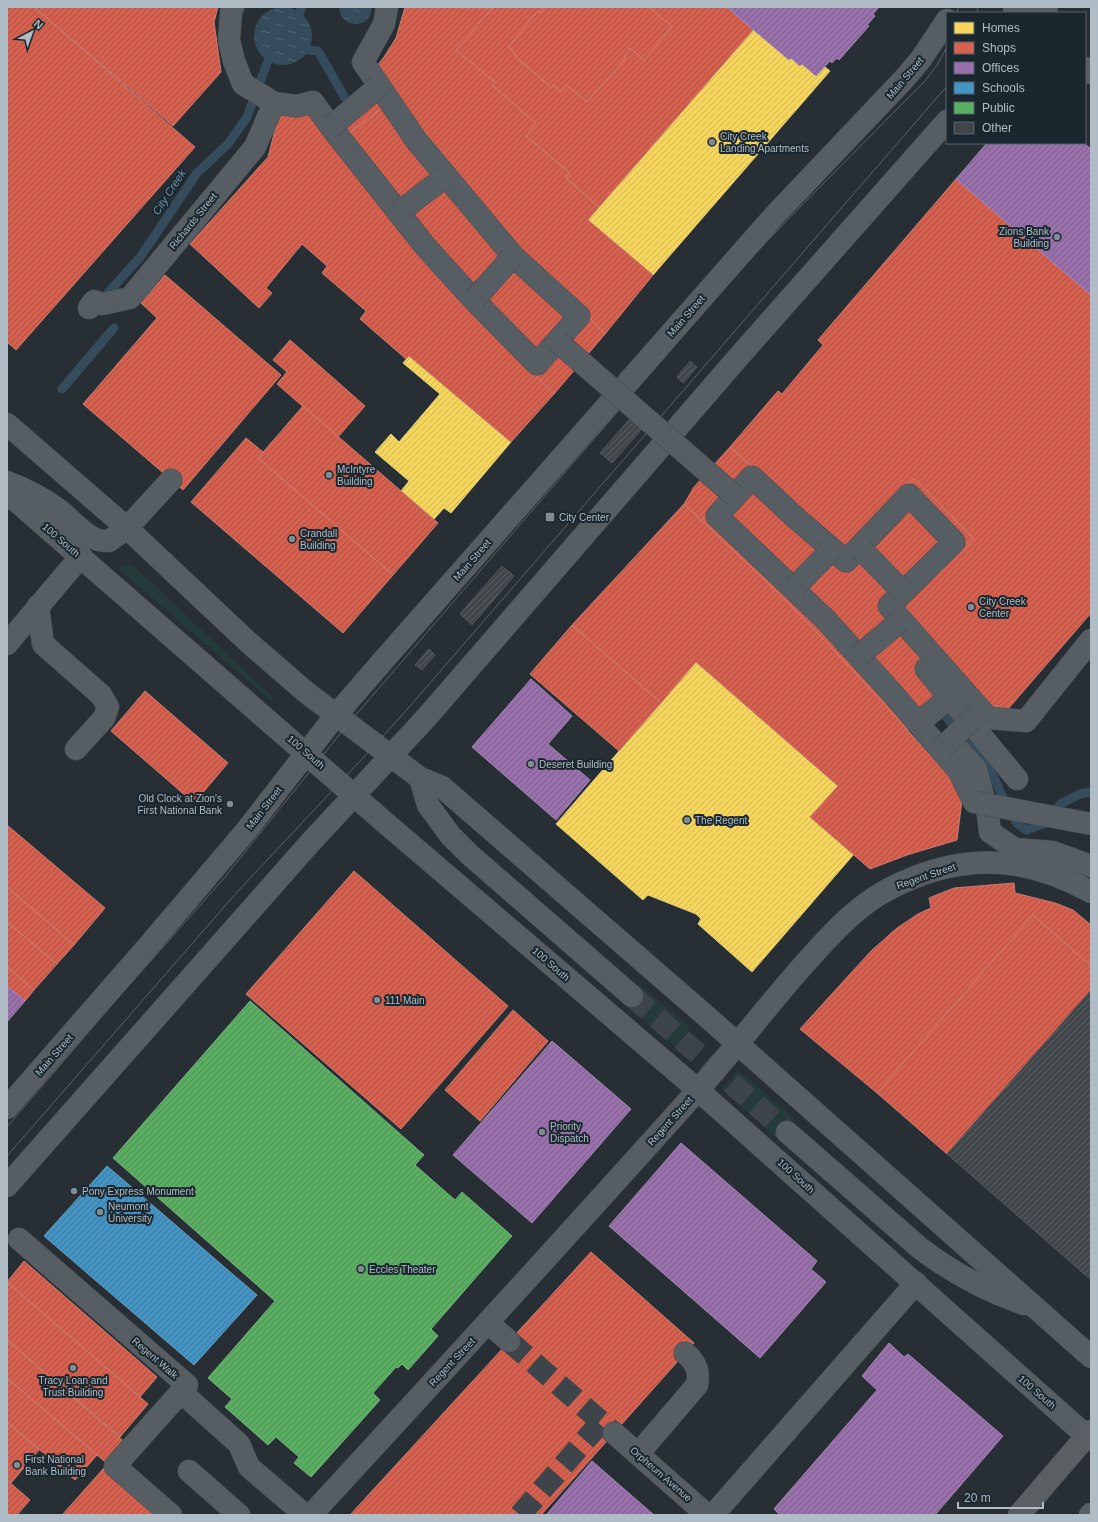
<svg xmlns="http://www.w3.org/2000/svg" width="1098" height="1522" font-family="Helvetica,sans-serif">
	<defs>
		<pattern id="water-ripples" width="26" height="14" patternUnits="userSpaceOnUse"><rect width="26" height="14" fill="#354c5d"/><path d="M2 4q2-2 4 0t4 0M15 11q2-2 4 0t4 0" fill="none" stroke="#506473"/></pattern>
		<pattern id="homes-hatch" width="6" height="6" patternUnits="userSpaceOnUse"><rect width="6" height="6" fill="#f6d55c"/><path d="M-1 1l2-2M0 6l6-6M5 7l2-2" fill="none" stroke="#cfb655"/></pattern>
		<pattern id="shops-hatch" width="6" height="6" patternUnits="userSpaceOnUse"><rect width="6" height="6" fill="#d6604d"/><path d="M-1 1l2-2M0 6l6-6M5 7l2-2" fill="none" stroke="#a65448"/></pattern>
		<pattern id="offices-hatch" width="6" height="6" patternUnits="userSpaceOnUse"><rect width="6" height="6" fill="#9970ab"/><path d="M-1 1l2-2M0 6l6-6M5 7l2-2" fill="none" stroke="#7b6089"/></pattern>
		<pattern id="schools-hatch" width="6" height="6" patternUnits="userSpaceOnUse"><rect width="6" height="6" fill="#4393c3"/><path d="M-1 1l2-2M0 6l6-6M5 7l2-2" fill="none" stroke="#3f789a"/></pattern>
		<pattern id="public-hatch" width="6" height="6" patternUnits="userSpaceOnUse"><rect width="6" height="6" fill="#5aae61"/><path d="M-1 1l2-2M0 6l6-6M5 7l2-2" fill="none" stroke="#519158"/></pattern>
		<pattern id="building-hatch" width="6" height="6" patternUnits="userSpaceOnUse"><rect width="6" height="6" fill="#40464a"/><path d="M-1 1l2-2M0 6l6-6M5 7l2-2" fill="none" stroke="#595f63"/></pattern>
	</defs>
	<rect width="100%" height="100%" fill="#282f34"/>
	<g fill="#253b3a">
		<path d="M132 565C181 608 226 655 274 698L271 701 119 569 122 566Z"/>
		<polygon points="639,984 690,1028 675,1047 623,1003"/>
		<polygon points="738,1070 795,1119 778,1139 722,1089"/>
	</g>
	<g fill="url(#water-ripples)">
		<path d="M339 7H372L370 16 366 21C354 28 340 22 339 7Z"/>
		<circle cx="283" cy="36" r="29"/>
	</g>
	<g fill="url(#homes-hatch)" stroke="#e1ce7c">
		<polygon points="753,30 789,60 791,58 800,66 802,64 816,76 825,67 830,71 653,275 588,220"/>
		<polygon points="409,356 511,442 451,513 444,508 434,519 401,491 409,481 375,452 391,434 399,442 440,394 403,363"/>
		<polygon points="696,662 838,786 810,817 854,854 752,972 698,924 701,919 696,914 648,895 643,900 556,824"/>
	</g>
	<g fill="url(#shops-hatch)" stroke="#cb7c71">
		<polygon points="7,7 34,7 195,147 16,350 7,342"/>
		<polygon points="34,7 218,7 214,22 221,72 173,126"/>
		<polygon points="405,7 493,8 456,50 495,82 492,85 536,123 526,136 570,173 566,178 599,207 588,220 653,275 605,334 512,239 374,70 384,57 396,38"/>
		<polygon points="492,7 545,7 540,13 538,11 508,47 516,54 515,56 551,87 553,85 561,92 567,85 587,102 626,58 624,56 630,48 644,60 672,27 649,7 727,7 753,30 599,207 566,178 570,173 526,136 536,123 492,85 495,82 456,50 493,8"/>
		<polygon points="545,7 591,7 592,8 593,7 649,7 672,27 644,60 630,48 624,56 626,58 587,102 567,85 561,92 553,85 551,87 515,56 516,54 508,47 538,11 540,13"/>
		<polygon points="383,82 396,97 336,144 324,127"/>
		<polygon points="396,97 452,168 512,239 588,316 534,374 336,144"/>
		<polygon points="280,111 315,111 534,374 554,394 511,442 409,356 406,359 360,319 366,311 322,273 327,266 302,244 266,288 272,293 259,308 190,244 268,157"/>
		<polygon points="956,179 1091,295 1091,613 1008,709 984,704 964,681 904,606 974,539 914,478 845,547 730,447 778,391 782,394 823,345 818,340"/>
		<polygon points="165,275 281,375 183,490 83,404 157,318 141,303"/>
		<polygon points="588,316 605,334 554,394 534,374"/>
		<polygon points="290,340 365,406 338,437 277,384 287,372 273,360"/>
		<polygon points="303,406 438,523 393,575 258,458"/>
		<polygon points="246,438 263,452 258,458 393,575 343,633 191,502"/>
		<polygon points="730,447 751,466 702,521 684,504 694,487"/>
		<polygon points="751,466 845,547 914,478 974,539 904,606 964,681 907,731 877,696 804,619 702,521"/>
		<polygon points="684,504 763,578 804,619 877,696 963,792 957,840 907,855 870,869 810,817 838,786 696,662 661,703 572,625"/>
		<polygon points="572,625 661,703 619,751 530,674"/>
		<polygon points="145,691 228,763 194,803 111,731"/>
		<polygon points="7,825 105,908 74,945 7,887"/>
		<polygon points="354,871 508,1006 401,1129 246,994"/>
		<polygon points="1014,883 1015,893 1055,903 1073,910 1091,925 1091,966 1033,915 877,1093 800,1029 871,951 897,928 918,914 931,908 929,898 954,888"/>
		<polygon points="7,887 74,945 57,964 7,922"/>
		<polygon points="1033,915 1091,966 1091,990 947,1154 877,1093"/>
		<polygon points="7,922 57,964 34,990 7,967"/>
		<polygon points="7,967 34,990 25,1001 7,986"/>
		<polygon points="513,1010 548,1041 480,1121 445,1090"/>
		<polygon points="591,1252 694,1343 541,1515 350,1515"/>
		<polygon points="24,1261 157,1377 140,1397 7,1282"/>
		<polygon points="7,1282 148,1404 120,1437 7,1340"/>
		<polygon points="7,1340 128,1445 110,1466 7,1378"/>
		<polygon points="7,1378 97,1455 75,1480 7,1422"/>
		<polygon points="7,1422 39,1450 11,1483 7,1480"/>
		<polygon points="104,1468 158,1515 62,1515"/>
		<polygon points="7,1480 30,1500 17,1515 7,1515"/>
	</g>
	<g fill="url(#offices-hatch)" stroke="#a087b3">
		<polygon points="727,7 879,7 873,14 875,16 867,25 869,26 839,60 837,58 832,63 830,61 816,76 802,64 800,66 791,58 789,60"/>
		<polygon points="987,143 1084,143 1091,149 1091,295 956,179"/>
		<polygon points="531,679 572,716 548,744 590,780 556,820 472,747"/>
		<polygon points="7,986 25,1001 7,1022"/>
		<polygon points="552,1041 631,1109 532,1223 453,1155"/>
		<polygon points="681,1143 817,1261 811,1269 826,1282 760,1358 609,1226"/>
		<polygon points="889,1343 904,1357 908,1354 1003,1436 935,1515 780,1515 774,1509 877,1390 862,1376"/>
		<polygon points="592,1461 654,1515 546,1515"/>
	</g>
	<polygon fill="url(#schools-hatch)" stroke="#64a0c4" points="107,1166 257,1295 194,1365 44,1236"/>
	<polygon fill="url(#public-hatch)" stroke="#74b27f" points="250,1001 424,1155 415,1165 455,1200 462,1192 512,1236 431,1329 438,1336 408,1370 402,1364 398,1368 396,1367 373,1393 380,1400 311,1477 294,1463 299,1457 276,1437 268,1445 225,1407 232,1399 208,1378 275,1301 113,1158"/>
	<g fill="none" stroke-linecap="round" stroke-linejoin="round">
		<g stroke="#354c5d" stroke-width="9">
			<polyline points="300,12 302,7"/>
			<polyline points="308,50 318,51 348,103 352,109"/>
			<polyline points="108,293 141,256 197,173 228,144 247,117 268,61"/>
			<polyline points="62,389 114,328"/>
			<polyline points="938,707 990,769 1010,813 1018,824 1026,830 1043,824 1062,803 1080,794 1091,792"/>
		</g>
	</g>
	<g fill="url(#building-hatch)" stroke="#50575c">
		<polygon points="690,361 697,367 683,383 677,377"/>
		<polygon points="642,405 654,415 612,463 600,453"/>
		<polygon points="502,566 514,576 472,625 460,614"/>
		<polygon points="429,649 435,655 422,670 415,665"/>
		<polygon points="1091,990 1091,1280 947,1154"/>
	</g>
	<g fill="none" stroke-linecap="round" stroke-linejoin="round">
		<g stroke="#3d444a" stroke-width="22" stroke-dasharray="22 11" stroke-linecap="butt">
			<polyline points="632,996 787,1132"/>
			<polyline points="509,1341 614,1433"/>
			<polyline points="520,1515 601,1422"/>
		</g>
		<g stroke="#464b4f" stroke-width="23">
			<g id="minor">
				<polyline points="233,7 231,12 229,40 234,61 243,84 274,103 297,106 313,102 331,127 425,246 474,300 537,364 579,316 513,256 416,140 363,62 384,24 387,7"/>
				<polyline points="1014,7 1022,13"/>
				<polyline points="1042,13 1047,7"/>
				<polyline points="1085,68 1091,73"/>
				<polyline points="89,308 94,301 102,304 130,298 255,147 274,103"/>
				<polyline points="7,424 127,528 248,642 307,693 420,778 442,787 713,1022 1091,1357"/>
				<path d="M7 482C26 489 43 498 59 510 71 519 82 534 96 539 100 541 105 541 109 541L127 528 171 480"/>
				<polyline points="7,493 382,820 698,1090 1091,1440"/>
				<polyline points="38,606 43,644 101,695 108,707 104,718 76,749"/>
				<polyline points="7,644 81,556"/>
				<polyline points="926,669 1017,779"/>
				<polyline points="927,716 949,698"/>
				<polyline points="955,746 976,769 988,815 990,832 1015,849 1010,863"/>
				<polyline points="420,778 428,805 450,835 470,855 632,996"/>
				<polyline points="974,802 959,771 893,694 826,620 717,516 752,477 797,519 846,561 909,495 954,542 889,606 988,718 1026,721 1091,640"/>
				<polyline points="1015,849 1053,852 1091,866"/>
				<polyline points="7,1108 150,944 246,831 336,715 381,663 774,216 905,78 921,59 947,20"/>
				<path d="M787 1132 921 1249C953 1273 986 1291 1024 1304"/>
				<polyline points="7,1186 309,844 426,718 742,353 947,121"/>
				<polyline points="19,1239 187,1385 181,1392 239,1444 249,1467 305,1515"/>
				<polyline points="488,1323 509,1341"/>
				<polyline points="614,1433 707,1515"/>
				<path d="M638 1454 697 1385C700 1371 696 1362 685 1353"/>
				<polyline points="189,1471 239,1515"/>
				<polyline points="171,1515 115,1466 181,1392"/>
				<path d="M311 1515C440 1375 569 1234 697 1091 732 1052 765 1009 800 969 826 940 852 909 887 890 957 853 1021 853 1091 892"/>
				<polyline points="713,1515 916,1283"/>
			</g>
		</g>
		<g stroke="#454c51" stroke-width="23">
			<g id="major">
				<polyline points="1019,1515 1091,1431"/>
				<polyline points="1090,1515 1091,1514"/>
			</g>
		</g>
		<use href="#minor" stroke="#575e63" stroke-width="22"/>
		<use href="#major" stroke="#5a5f64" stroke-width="22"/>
		<g stroke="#5b6166" stroke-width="1">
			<polyline points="957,13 958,7"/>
			<polyline points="977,13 978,7"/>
			<polyline points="7,1127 110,1007 225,877 348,724 700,316 752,257 798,209 925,81 937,65 947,47"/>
			<polyline points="7,1156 238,891 376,744 411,705 947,86"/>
		</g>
		<g stroke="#464b4f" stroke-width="23" stroke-linecap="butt">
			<g id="minor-bridge">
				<polyline points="331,127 379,86"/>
				<polyline points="398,213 446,176"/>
				<polyline points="474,300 513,256"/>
				<polyline points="557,341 735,496"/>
				<polyline points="859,547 903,592"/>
				<polyline points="794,588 832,549"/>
				<polyline points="859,656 901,620"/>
				<polyline points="941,749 981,711"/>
				<polyline points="974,802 1091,824"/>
			</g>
		</g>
		<use href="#minor-bridge" stroke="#575e63" stroke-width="22"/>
	</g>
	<g fill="#818b93" stroke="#1b272f" stroke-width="1.5">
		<circle cx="712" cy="142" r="4"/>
		<circle cx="1057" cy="237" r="4"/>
		<circle cx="329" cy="475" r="4"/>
		<rect x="545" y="512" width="10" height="10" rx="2"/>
		<circle cx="292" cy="539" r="4"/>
		<circle cx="971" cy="607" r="4"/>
		<circle cx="531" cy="764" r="4"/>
		<circle cx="230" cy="804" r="4"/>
		<circle cx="687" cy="820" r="4"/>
		<circle cx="377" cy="1000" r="4"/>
		<circle cx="542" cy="1132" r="4"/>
		<circle cx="74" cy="1191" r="4"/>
		<circle cx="100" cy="1212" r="4"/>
		<circle cx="361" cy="1269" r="4"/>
		<circle cx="73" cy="1368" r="4"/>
		<circle cx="17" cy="1465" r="4"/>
	</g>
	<g text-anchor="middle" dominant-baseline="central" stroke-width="4" stroke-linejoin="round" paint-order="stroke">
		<g font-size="10" fill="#b1bdc6" stroke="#1b272f">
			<text transform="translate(905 78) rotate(-50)">Main Street</text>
			<text transform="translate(193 221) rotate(-51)">Richards Street</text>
			<text transform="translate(686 316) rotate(-49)">Main Street</text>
			<text transform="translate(61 540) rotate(41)">100 South</text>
			<text transform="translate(472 560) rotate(-49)">Main Street</text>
			<text transform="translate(306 752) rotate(41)">100 South</text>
			<text transform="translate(264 808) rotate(-52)">Main Street</text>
			<text transform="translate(926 876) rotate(-19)">Regent Street</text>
			<text transform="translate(551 964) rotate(41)">100 South</text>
			<text transform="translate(54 1055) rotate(-49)">Main Street</text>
			<text transform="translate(670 1121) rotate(-48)">Regent Street</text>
			<text transform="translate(796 1176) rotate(42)">100 South</text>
			<text transform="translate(155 1358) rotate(41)">Regent Walk</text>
			<text transform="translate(452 1362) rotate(-47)">Regent Street</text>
			<text transform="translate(1037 1392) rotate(41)">100 South</text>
			<text transform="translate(661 1474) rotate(41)">Orpheum Avenue</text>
		</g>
		<g font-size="10" fill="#b1bdc6" stroke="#1b272f" text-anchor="start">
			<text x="720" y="136">City Creek<tspan x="720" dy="12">Landing Apartments</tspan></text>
			<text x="1049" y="231" text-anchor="end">Zions Bank<tspan x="1049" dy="12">Building</tspan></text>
			<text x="337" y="469">McIntyre<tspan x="337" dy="12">Building</tspan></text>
			<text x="559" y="517">City Center</text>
			<text x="300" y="533">Crandall<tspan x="300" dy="12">Building</tspan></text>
			<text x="979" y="601">City Creek<tspan x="979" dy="12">Center</tspan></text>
			<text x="539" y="764">Deseret Building</text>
			<text x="222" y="798" text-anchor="end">Old Clock at Zion's<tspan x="222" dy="12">First National Bank</tspan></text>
			<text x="695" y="820">The Regent</text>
			<text x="385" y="1000">111 Main</text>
			<text x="550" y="1126">Priority<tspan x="550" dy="12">Dispatch</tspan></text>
			<text x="82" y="1191">Pony Express Monument</text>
			<text x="108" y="1206">Neumont<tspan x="108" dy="12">University</tspan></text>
			<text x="369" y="1269">Eccles Theater</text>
			<text x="73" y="1380" text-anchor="middle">Tracy Loan and<tspan x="73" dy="12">Trust Building</tspan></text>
			<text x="25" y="1459">First National<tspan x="25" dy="12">Bank Building</tspan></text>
		</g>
		<g font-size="11" font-style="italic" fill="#7193aa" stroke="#1b272f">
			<text transform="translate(169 192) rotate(-57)">City Creek</text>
		</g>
	</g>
	<rect width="1098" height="1522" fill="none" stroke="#b1bdc6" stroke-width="16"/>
	<rect x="946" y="12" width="140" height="132" fill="#1b272f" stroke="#57636b"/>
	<rect x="954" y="22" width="20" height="12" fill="#f6d55c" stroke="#57636b"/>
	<text x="982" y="32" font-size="12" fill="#b1bdc6">Homes</text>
	<rect x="954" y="42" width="20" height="12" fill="#d6604d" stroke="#57636b"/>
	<text x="982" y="52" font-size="12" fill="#b1bdc6">Shops</text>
	<rect x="954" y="62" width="20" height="12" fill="#9970ab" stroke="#57636b"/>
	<text x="982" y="72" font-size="12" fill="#b1bdc6">Offices</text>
	<rect x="954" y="82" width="20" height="12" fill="#4393c3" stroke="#57636b"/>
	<text x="982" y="92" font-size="12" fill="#b1bdc6">Schools</text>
	<rect x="954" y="102" width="20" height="12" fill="#5aae61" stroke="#57636b"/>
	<text x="982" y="112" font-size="12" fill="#b1bdc6">Public</text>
	<rect x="954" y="122" width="20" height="12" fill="#40464a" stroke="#57636b"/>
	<text x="982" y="132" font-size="12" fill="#b1bdc6">Other</text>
	<g transform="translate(32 32) rotate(41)" stroke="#1b272f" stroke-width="3" paint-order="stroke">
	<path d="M0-3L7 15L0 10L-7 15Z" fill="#b1bdc6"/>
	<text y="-6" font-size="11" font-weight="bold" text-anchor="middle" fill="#b1bdc6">N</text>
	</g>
	<path d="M958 1502v6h85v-6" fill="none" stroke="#b1bdc6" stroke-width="2"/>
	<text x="964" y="1502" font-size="12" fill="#b1bdc6" stroke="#1b272f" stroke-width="3" paint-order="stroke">20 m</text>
</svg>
